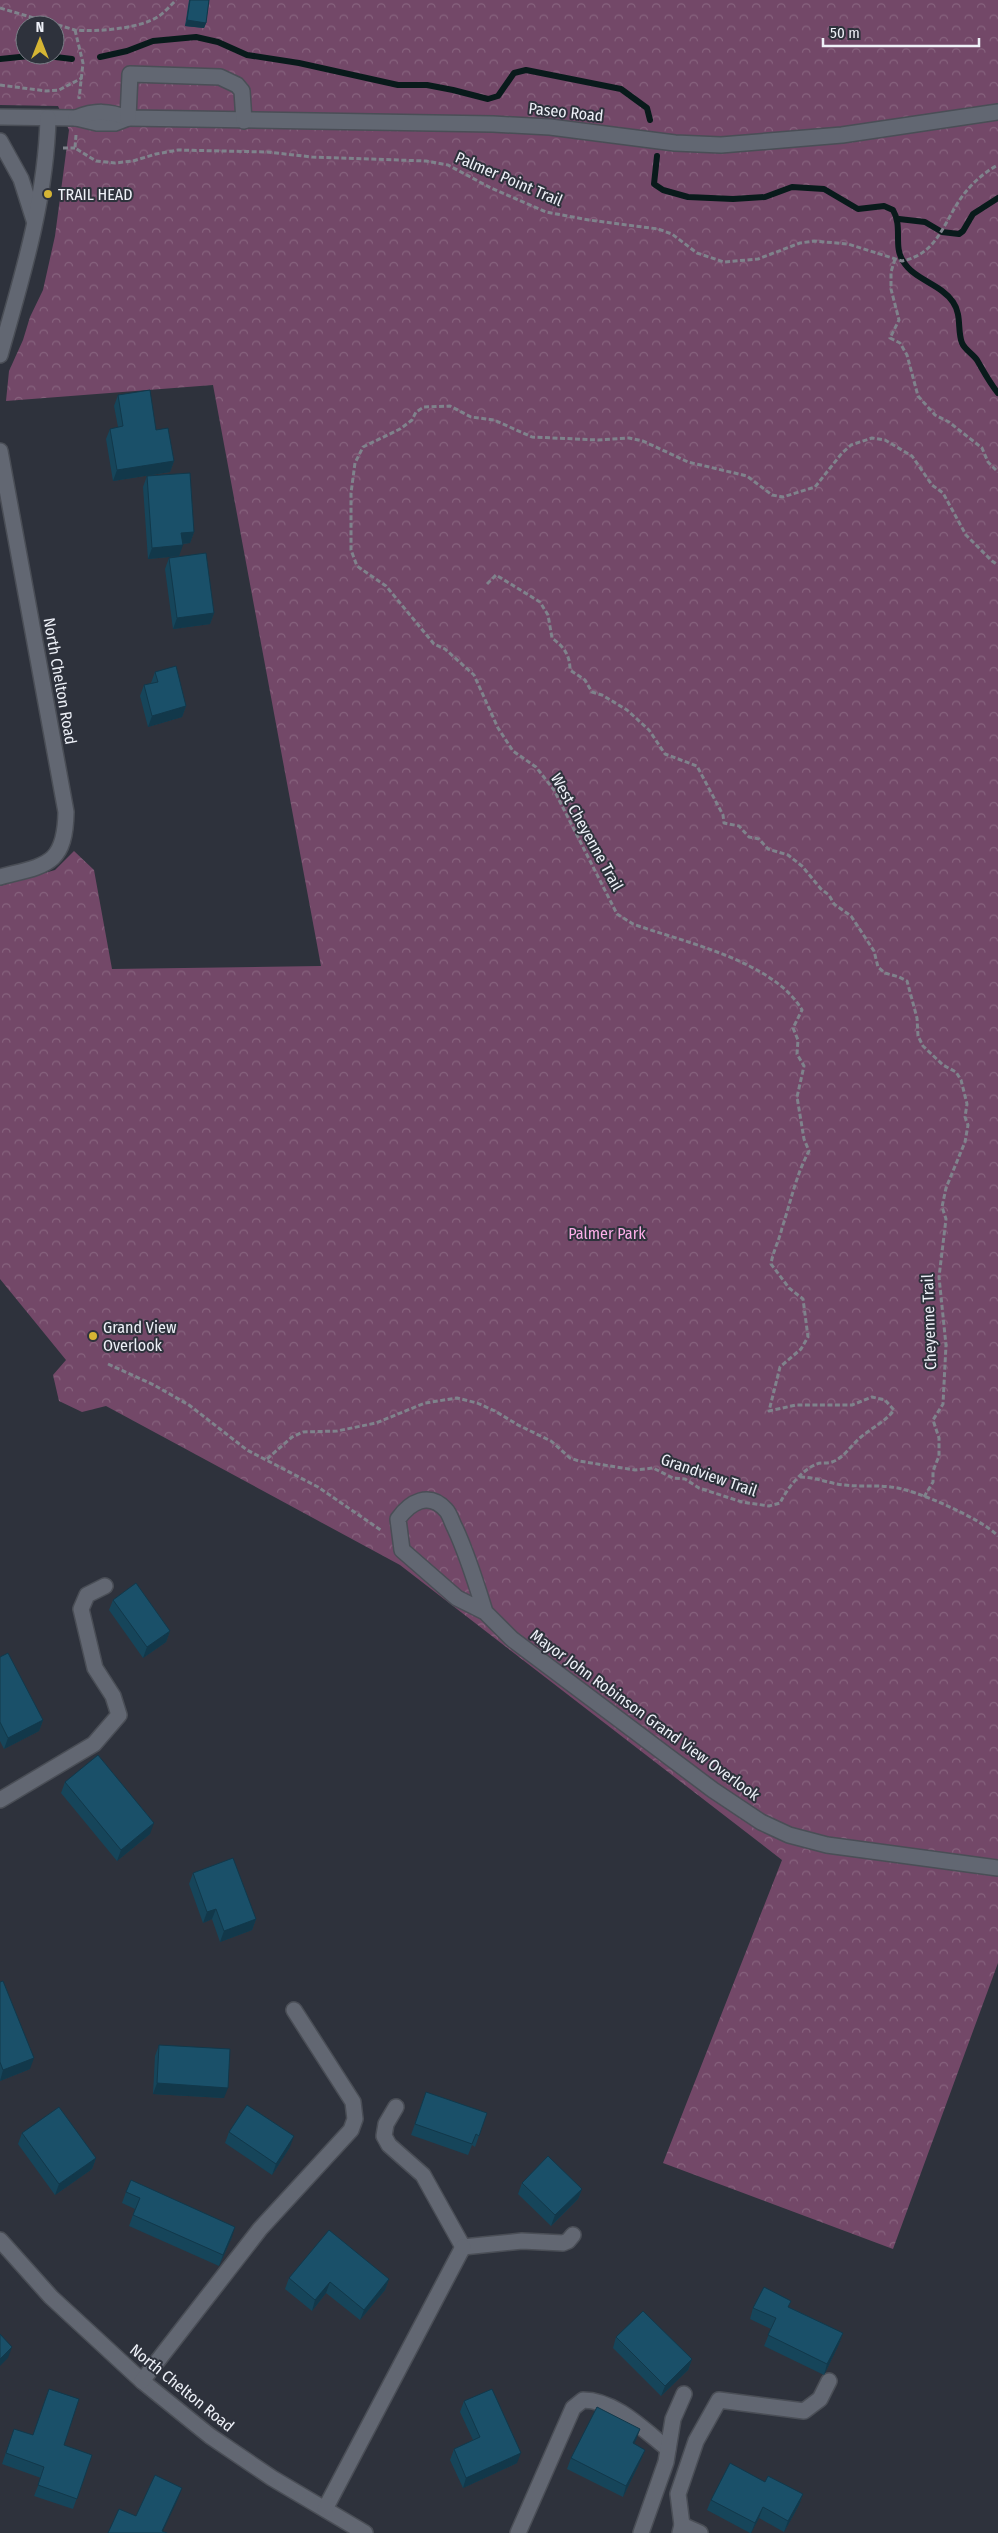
<svg xmlns="http://www.w3.org/2000/svg" width="998" height="2533" font-family="'Fira Sans Condensed',sans-serif">
	<defs>
		<pattern id="park-crowns" width="20" height="18" patternUnits="userSpaceOnUse" patternTransform="scale(1.25)"><rect width="20" height="18" fill="#734868"/><path d="M2 6a3 3 0 1 1 6 0M12 15a3 3 0 1 1 6 0" fill="none" stroke="#87637e"/></pattern>
	</defs>
	<rect width="100%" height="100%" fill="#2e323c"/>
	<path fill="url(#park-crowns)" fill-rule="evenodd" d="M0 0H998V1963L893 2249 663 2163 782 1860 400 1565 106 1406 82 1412 59 1401 53 1375 66 1360 0 1279V886L55 870 74 851 94 870 112 969 321 966 213 385 6 401 9 371 23 340 30 317 43 290 55 236 69 130 58 106 0 105ZM25 25H55V55H25Z"/>
	<g fill="none" stroke-linecap="round" stroke-linejoin="round">
		<g stroke="#091a1b" stroke-width="6">
			<polyline points="100,57 127,51 153,41 196,37 218,42 247,55 299,63 398,85 427,85 453,90 488,99 498,96 514,73 526,70 621,89 647,108 650,120"/>
			<polyline points="0,59 39,55 72,59"/>
			<path d="M657 156 654 184 663 190 688 197 733 199 765 197 792 187 824 189 858 209 884 206 893 210C903 227 893 246 903 261 914 280 941 284 953 302 962 315 957 330 962 343 965 350 973 354 977 360 984 372 989 382 998 393"/>
			<polyline points="899,219 925,222 942,232 959,234 963,231 973,214 998,198"/>
		</g>
		<g stroke="#4a4e56" stroke-width="18">
			<g id="minor">
				<polyline points="0,117 76,118 97,123 115,123 128,118"/>
				<path d="M76 118C95 110 109 111 128 118L493 124 550 127 675 143 721 145 842 135 998 112"/>
				<polyline points="128,118 130,74 220,77 237,85 242,91 244,121"/>
				<polyline points="0,141 21,179 34,220"/>
				<path d="M0 355C22 277 46 200 48 118"/>
				<path d="M0 451 66 812C65 866 46 865 0 877"/>
				<path d="M485 1612C476 1583 468 1556 455 1528 452 1523 450 1514 446 1510 429 1491 410 1502 398 1519L402 1550 457 1598 485 1612 512 1639 713 1790 761 1822 789 1835 827 1845 998 1868"/>
				<polyline points="0,1800 94,1744 119,1715 113,1696 95,1668 81,1609 87,1595 105,1586"/>
				<polyline points="396,2107 386,2124 384,2136 389,2145 423,2175 463,2247"/>
				<polyline points="0,2240 51,2297 142,2381 210,2436 272,2478 365,2533"/>
				<polyline points="463,2247 522,2241 563,2243 568,2241 573,2235"/>
				<polyline points="142,2381 260,2229 351,2130 355,2119 353,2102 294,2010"/>
				<polyline points="325,2509 463,2247"/>
				<polyline points="682,2525 678,2494 696,2441 719,2400 804,2411 820,2399 829,2381"/>
				<path d="M518 2533 573 2408 583 2400C615 2400 644 2430 668 2449"/>
				<polyline points="641,2533 666,2462 673,2419 684,2394"/>
				<polyline points="680,2533 682,2525 700,2533"/>
			</g>
		</g>
		<g stroke="#7f838c" stroke-width="3" stroke-dasharray="5 2.5" stroke-linecap="butt">
			<path d="M0 8 75 30C97 32 140 29 159 16 165 12 171 5 176 0"/>
			<polyline points="75,30 83,63 79,99"/>
			<polyline points="0,85 46,91 59,90 82,78"/>
			<path d="M76 135 75 148 96 161 115 163 133 161 156 154 178 150 267 152 312 157 426 161 448 165 491 188 546 212 589 220 658 229 672 234 697 253 724 262 758 259 800 243 814 241 848 244 902 261C937 254 943 224 961 198 971 184 983 173 998 165"/>
			<polyline points="63,148 75,148"/>
			<polyline points="895,259 891,272 891,289 899,320 890,338 900,343 907,355 918,396 935,415 949,422 982,448 988,462 998,472"/>
			<path d="M487 584 496 575 540 602 548 615 552 638C564 647 570 655 570 670L585 680 592 692 602 695 627 710 649 730 665 754 697 766 723 815 724 823 739 826 749 837 759 839 768 849 788 855 802 866 821 889 829 895 834 904 851 916 874 951 878 967 885 973 899 977 907 981 917 1018 918 1036 923 1046 943 1065 956 1072 961 1080 967 1104 965 1117 968 1125 965 1142 946 1188 942 1207 946 1219 939 1277 946 1345 943 1404 933 1420 939 1438V1456L933 1471V1482L924 1497"/>
			<polyline points="108,1364 154,1385 189,1405 247,1450 318,1487 382,1531"/>
			<path d="M267 1459 292 1437 303 1432 337 1431 376 1423 425 1403 457 1398 477 1403 495 1411 518 1425 551 1441 570 1458 579 1461 635 1470 653 1468 673 1478 685 1479 699 1488 742 1502 769 1506 780 1503C787 1489 801 1470 817 1464 821 1462 827 1464 832 1462 844 1458 851 1445 861 1437 873 1427 885 1422 894 1410L885 1400 872 1397 852 1405H796L769 1411 780 1367 801 1349 808 1337 803 1299 789 1288 771 1264C773 1251 779 1241 782 1228 791 1201 796 1175 809 1151L804 1139 797 1097 804 1066 797 1054 798 1040 793 1028 802 1010C774 961 683 942 633 924L617 914 554 790 536 767 513 751 498 728 474 675 445 649 434 644 386 586 357 566 351 550V493L355 463 363 447 400 429 412 420 416 412 424 407 450 406 471 417 494 420 532 437 598 440 629 438 643 441 688 462 747 476 772 495 783 497 815 487 842 453 851 445 872 438 885 440 912 456 932 485 943 493 966 535 992 561 998 565"/>
			<path d="M800 1477C816 1477 830 1484 845 1485 861 1487 876 1485 891 1487 915 1489 982 1519 998 1536"/>
		</g>
		<use href="#minor" stroke="#626772" stroke-width="15"/>
	</g>
	<g fill="#16455a">
		<polygon points="189,0 209,0 206,23 204,28 185,26"/>
		<polygon points="118,395 156,430 174,461 170,472 113,481 106,439 110,429 118,427 114,406"/>
		<polygon points="147,476 194,532 190,543 182,544 179,556 148,559 143,487"/>
		<polygon points="169,558 214,613 210,624 173,629 165,569"/>
		<polygon points="155,672 186,706 182,717 148,727 140,696 144,685 151,683"/>
		<polygon points="113,1600 170,1631 166,1642 143,1658 109,1610"/>
		<polygon points="0,1657 43,1720 39,1731 4,1749 0,1741"/>
		<polygon points="65,1782 150,1834 117,1861 61,1793"/>
		<polygon points="193,1873 256,1919 252,1930 220,1942 212,1919 203,1923 189,1884"/>
		<polygon points="0,1982 30,2069 0,2081"/>
		<polygon points="159,2045 224,2098 153,2094 155,2056"/>
		<polygon points="426,2092 487,2113 475,2147 472,2145 468,2155 411,2135"/>
		<polygon points="229,2132 290,2147 272,2175 225,2143"/>
		<polygon points="22,2133 96,2158 92,2169 55,2195 18,2144"/>
		<polygon points="522,2183 582,2189 578,2199 551,2226 518,2194"/>
		<polygon points="126,2192 232,2237 219,2266 129,2226 135,2209 122,2203"/>
		<polygon points="289,2278 389,2279 385,2290 360,2320 326,2293 312,2311 285,2289"/>
		<polygon points="789,2307 843,2333 839,2344 824,2375 764,2346 771,2329 750,2319 753,2308"/>
		<polygon points="616,2337 692,2359 688,2370 661,2396 613,2348"/>
		<polygon points="464,2401 517,2463 463,2488 450,2460 454,2449 473,2440 460,2412"/>
		<polygon points="14,2429 92,2455 73,2509 34,2496 41,2478 2,2464"/>
		<polygon points="640,2429 634,2444 645,2450 641,2460 623,2497 567,2469 571,2458"/>
		<polygon points="765,2482 803,2494 799,2505 784,2532 759,2518 751,2533 750,2533 707,2510 711,2500"/>
	</g>
	<g fill="#12384a">
		<polygon points="187,20 206,23 204,28 185,26"/>
		<polygon points="174,461 170,472 113,481 117,470"/>
		<polygon points="194,532 190,543 178,544 181,533"/>
		<polygon points="183,545 179,556 148,559 152,548"/>
		<polygon points="214,613 210,624 173,629 177,618"/>
		<polygon points="186,706 182,717 148,727 152,716"/>
		<polygon points="170,1631 166,1642 143,1658 147,1647"/>
		<polygon points="43,1720 39,1731 4,1749 8,1738"/>
		<polygon points="154,1823 150,1834 117,1861 121,1850"/>
		<polygon points="216,1909 212,1919 203,1923 207,1912"/>
		<polygon points="256,1919 252,1930 220,1942 224,1931"/>
		<polygon points="34,2058 30,2069 0,2081 3,2070"/>
		<polygon points="157,2083 228,2088 224,2098 153,2094"/>
		<polygon points="294,2136 290,2147 272,2175 276,2164"/>
		<polygon points="96,2158 92,2169 55,2195 59,2184"/>
		<polygon points="582,2189 578,2199 551,2226 555,2215"/>
		<polygon points="235,2227 232,2237 219,2266 223,2255"/>
		<polygon points="389,2279 385,2290 360,2320 364,2310"/>
		<polygon points="330,2282 326,2293 312,2311 315,2300"/>
		<polygon points="843,2333 839,2344 824,2375 827,2364"/>
		<polygon points="12,2347 8,2358 0,2366 0,2359"/>
		<polygon points="692,2359 688,2370 661,2396 665,2386"/>
		<polygon points="640,2429 636,2440 629,2454 633,2443"/>
		<polygon points="645,2450 641,2460 623,2497 626,2486"/>
		<polygon points="521,2453 517,2463 463,2488 466,2478"/>
		<polygon points="182,2488 178,2499 162,2533 161,2533"/>
		<polygon points="803,2494 799,2505 784,2532 788,2521"/>
		<polygon points="763,2507 759,2518 751,2533 755,2523"/>
	</g>
	<g fill="#1a5069" stroke="#12384a">
		<polygon points="190,0 209,0 206,23 187,20"/>
		<polygon points="150,390 156,430 168,428 174,461 117,470 110,429 123,426 118,395"/>
		<polygon points="190,473 194,532 181,533 183,545 152,548 147,476"/>
		<polygon points="206,553 214,613 177,618 169,558"/>
		<polygon points="176,666 186,706 152,716 144,685 158,682 155,672"/>
		<polygon points="136,1583 170,1631 147,1647 113,1600"/>
		<polygon points="8,1653 43,1720 8,1738 0,1722 0,1657"/>
		<polygon points="98,1755 154,1823 121,1850 65,1782"/>
		<polygon points="233,1858 256,1919 224,1931 216,1909 207,1912 193,1873"/>
		<polygon points="3,1981 34,2058 3,2070 0,2062 0,1982"/>
		<polygon points="159,2045 230,2049 228,2088 157,2083"/>
		<polygon points="426,2092 487,2113 479,2136 476,2134 472,2144 415,2124"/>
		<polygon points="247,2105 294,2136 276,2164 229,2132"/>
		<polygon points="59,2107 96,2158 59,2184 22,2133"/>
		<polygon points="548,2156 582,2189 555,2215 522,2183"/>
		<polygon points="131,2180 235,2227 223,2255 133,2215 140,2198 126,2192"/>
		<polygon points="329,2230 389,2279 364,2310 330,2282 315,2300 289,2278"/>
		<polygon points="764,2287 791,2301 788,2307 843,2333 827,2364 768,2335 776,2318 753,2308"/>
		<polygon points="643,2311 692,2359 665,2386 616,2337"/>
		<polygon points="0,2334 12,2347 0,2359"/>
		<polygon points="49,2389 79,2399 64,2445 92,2455 77,2499 38,2485 44,2467 6,2453 14,2429 33,2435"/>
		<polygon points="492,2389 521,2453 466,2478 454,2449 480,2437 464,2401"/>
		<polygon points="597,2407 640,2429 633,2443 645,2450 626,2486 571,2458"/>
		<polygon points="730,2463 765,2482 768,2476 803,2494 788,2521 763,2507 755,2523 711,2500"/>
		<polygon points="155,2475 182,2488 162,2531 167,2533 108,2533 119,2509 136,2516"/>
	</g>
	<g fill="#d6b534" stroke="#2e323c" stroke-width="2">
		<circle cx="48" cy="194" r="5"/>
		<circle cx="93" cy="1336" r="5"/>
	</g>
	<g text-anchor="middle" dominant-baseline="central" stroke-width="4" stroke-linejoin="round" paint-order="stroke">
		<g font-size="16" fill="#eef1f8" stroke="#2e323c">
			<text transform="translate(566 112) rotate(6)">Paseo Road</text>
			<text transform="translate(509 179) rotate(23)">Palmer Point Trail</text>
			<text transform="translate(60 681) rotate(80)">North Chelton Road</text>
			<text transform="translate(587 832) rotate(61)">West Cheyenne Trail</text>
			<text transform="translate(929 1322) rotate(-92)">Cheyenne Trail</text>
			<text transform="translate(709 1475) rotate(19)">Grandview Trail</text>
			<text transform="translate(645 1715) rotate(36)">Mayor John Robinson Grand View Overlook</text>
			<text transform="translate(182 2388) rotate(39)">North Chelton Road</text>
		</g>
		<g font-size="16" fill="#eef1f8" stroke="#2e323c" text-anchor="start">
			<text x="58" y="194">TRAIL HEAD</text>
			<text x="103" y="1327">Grand View<tspan x="103" dy="18">Overlook</tspan></text>
		</g>
		<g font-size="16" fill="#fdafe9" stroke="#2e323c">
			<text x="607" y="1233">Palmer Park</text>
		</g>
	</g>
	<g transform="translate(40 40)"><circle r="24" fill="#2e323c" stroke="#7b7e87"/>
	<path d="M0-4L9 19L0 12L-9 19Z" fill="#d6b534"/>
	<text y="-8" font-size="14" font-weight="bold" text-anchor="middle" fill="#eef1f8">N</text>
	</g>
	<path d="M823 38v8h156v-8" fill="none" stroke="#eef1f8" stroke-width="2.5"/>
	<text x="830" y="38" font-size="15" fill="#eef1f8" stroke="#2e323c" stroke-width="4" paint-order="stroke">50 m</text>
</svg>
